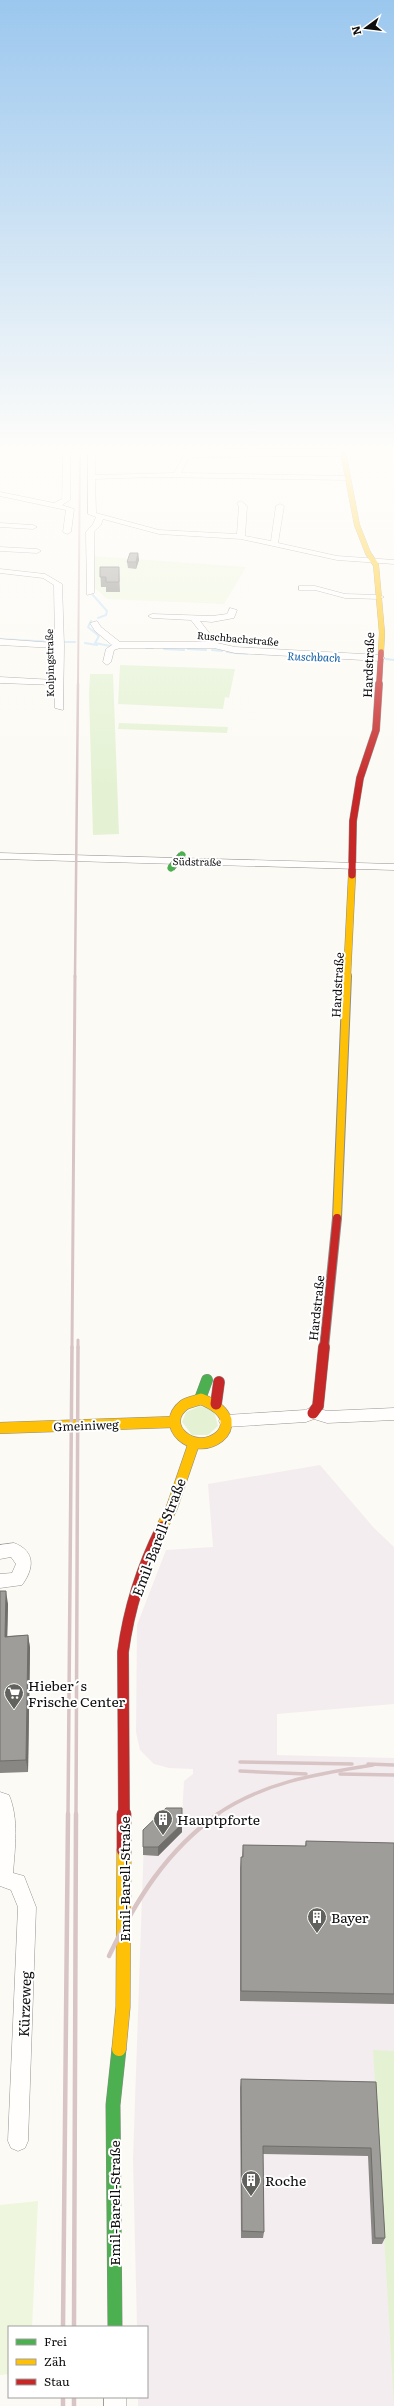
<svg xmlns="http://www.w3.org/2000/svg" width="394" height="2406" font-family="Literata,serif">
	<rect width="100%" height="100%" fill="#fcfaf4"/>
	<polygon fill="#f4edf0" points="320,1465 374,1528 394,1547 394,1704 277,1714 277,1755 394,1758 394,2406 138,2406 138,2397 147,2397 147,2327 137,2327 133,2159 144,1839 166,1817 182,1817 184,1781 193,1774 193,1769 169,1768 154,1764 140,1750 136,1732 137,1625 166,1550 213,1547 208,1484"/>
	<g fill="#e4f2d3">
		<polygon points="120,665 235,669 229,698 225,697 223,709 118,704"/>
		<polygon points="90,674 113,674 119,834 93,835 89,694"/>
		<polygon points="119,723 228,727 227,733 118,729"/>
		<polygon points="200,1406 214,1411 218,1426 208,1435 192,1435 182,1422 186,1412"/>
		<polygon points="373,2050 394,2051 394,2406"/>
	</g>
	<g fill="#eef6dd">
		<polygon points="93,556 246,567 224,604 107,599 94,587"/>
		<polygon points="38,2201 32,2327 9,2327 9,2374 0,2375 0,2205"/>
	</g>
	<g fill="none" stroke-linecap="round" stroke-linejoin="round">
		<g stroke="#c9e4f7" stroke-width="2">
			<polyline points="92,594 107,611 106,615 98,618"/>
			<polyline points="91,621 88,627 99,636 95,643 110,646"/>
			<polyline points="0,639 53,642"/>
			<polyline points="65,642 75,642"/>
			<polyline points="85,643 97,645"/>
			<polyline points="146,648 153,648"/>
			<polyline points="164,649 184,650"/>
			<polyline points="188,649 206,650"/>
			<polyline points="212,650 222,651"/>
			<polyline points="227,652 247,654"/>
			<polyline points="386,659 394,660"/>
		</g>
		<g stroke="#959492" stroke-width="1">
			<g id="street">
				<polygon points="63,452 70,452 70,500 62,505 74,509 71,532 67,534 63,532 66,510 0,496 0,492 54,503 62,499"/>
				<polygon points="88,452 95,452 95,475 174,473 186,452 345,453 345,455 343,456 191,457 188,459 181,473 350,476 351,478 347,480 153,477 95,479 96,513 159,530 237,534 239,506 237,503 241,501 247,506 245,536 271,541 276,506 280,504 284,506 278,543 337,556 394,560 394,564 337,560 241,539 159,534 103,519 101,525 94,532 94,593 87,595 86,532 93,524 96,517 88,514"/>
				<polygon points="0,523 33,525 37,527 33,529 0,527"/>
				<polygon points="0,547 37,549 41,551 37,553 0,551"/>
				<polygon points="0,569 45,574 62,584 64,646 63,710 55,708 55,685 0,683 0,677 55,680 55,648 0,645 0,639 55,643 54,585 43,578 0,573"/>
				<polygon points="299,586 315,586 345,594 380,595 384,597 380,599 345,598 315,590 299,590"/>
				<polygon points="230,608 237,610 234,618 212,622 200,621 217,643 235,647 381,655 385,658 381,661 235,653 214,648 120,648 114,650 111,662 107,665 103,662 106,649 112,645 95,631 90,623 97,621 101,627 120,642 208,642 191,620 152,618 148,616 152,614 212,616 227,614"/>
				<polygon points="0,853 394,864 394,870 0,859"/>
				<polygon points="313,1407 327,1411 394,1408 394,1420 327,1423 314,1419 306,1422 226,1427 221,1425 219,1421 221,1417 226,1415 305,1410"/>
				<path d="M14 1543C36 1551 34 1569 22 1585L0 1588V1574L12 1573 16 1564 11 1557 0 1559V1545Z"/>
				<path d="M0 1792 9 1795C19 1819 15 1847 13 1873L24 1876 36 1907 28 2141 25 2148 18 2151 11 2148 8 2141 18 1907 11 1890 0 1886Z"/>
				<rect x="104" y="2397" width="22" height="9"/>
			</g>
		</g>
		<g stroke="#8c8b88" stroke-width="12">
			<polyline id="fast-far1" points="200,1399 207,1380"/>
		</g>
		<g stroke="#8c8b88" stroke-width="15">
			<polyline id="fast" points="115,2327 113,2105 119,2049"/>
		</g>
		<g stroke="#8c8b88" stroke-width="6">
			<polyline id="slow-far4" points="343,452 357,525 368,553 376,565 382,633 381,652"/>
		</g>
		<g stroke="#8c8b88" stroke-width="8">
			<polyline id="slow-far3" points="347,977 352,875"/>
		</g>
		<g stroke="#8c8b88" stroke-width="10">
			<polyline id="slow-far2" points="337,1218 347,976"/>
		</g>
		<g stroke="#8c8b88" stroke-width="12">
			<g id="slow-far1">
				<path d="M201 1399C211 1403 223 1409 226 1420 227 1427 224 1433 219 1437 193 1457 158 1425 184 1405 188 1402 196 1401 201 1399Z"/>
				<polyline points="0,1428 173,1422"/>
				<polyline points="162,1527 172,1507 194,1443"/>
			</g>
		</g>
		<g stroke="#8c8b88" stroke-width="15">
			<polyline id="slow" points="119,2049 123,2007 124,1850"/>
		</g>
		<g stroke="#8c8b88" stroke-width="6">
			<polyline id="jam-far4" points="379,685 381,652"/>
		</g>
		<g stroke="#8c8b88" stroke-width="8">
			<polyline id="jam-far3" points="352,875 353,821 360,778 376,730 379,684"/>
		</g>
		<g stroke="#8c8b88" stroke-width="10">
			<polyline id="jam-far2" points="324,1348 337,1218"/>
		</g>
		<g stroke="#8c8b88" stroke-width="12">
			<g id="jam-far1">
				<polyline points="216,1404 219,1382"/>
				<polyline points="313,1413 318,1406 324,1347"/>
				<path d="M124 1815 123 1652C129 1608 142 1567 162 1527"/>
			</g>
		</g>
		<g stroke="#8c8b88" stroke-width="15">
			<polyline id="jam" points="124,1814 124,1850"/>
		</g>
		<use href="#street" fill="#fffefd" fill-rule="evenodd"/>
		<use href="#fast-far1" stroke="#4caf50" stroke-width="11"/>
		<use href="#fast" stroke="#4caf50" stroke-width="14"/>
		<use href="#slow-far4" stroke="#ffc107" stroke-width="5.5"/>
		<use href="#slow-far3" stroke="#ffc107" stroke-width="7"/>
		<use href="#slow-far2" stroke="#ffc107" stroke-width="8"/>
		<use href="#slow-far1" stroke="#ffc107" stroke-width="11"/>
		<use href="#slow" stroke="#ffc107" stroke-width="14"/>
		<use href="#jam-far4" stroke="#c62828" stroke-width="5.5"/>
		<use href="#jam-far3" stroke="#c62828" stroke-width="7"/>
		<use href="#jam-far2" stroke="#c62828" stroke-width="8"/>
		<use href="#jam-far1" stroke="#c62828" stroke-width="11"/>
		<use href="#jam" stroke="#c62828" stroke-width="14"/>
		<polyline stroke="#d8c4c4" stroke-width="2" points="78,685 80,452"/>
		<polyline stroke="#d8c4c4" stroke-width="2.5" points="75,977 78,684"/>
		<g stroke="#d8c4c4" stroke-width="3">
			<polyline points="72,1348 75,976"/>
			<polyline points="78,1348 78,1340"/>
		</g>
		<g stroke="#d8c4c4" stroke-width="3.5">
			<polyline points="240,1762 352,1764"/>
			<polyline points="368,1764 394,1765"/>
			<polyline points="240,1771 306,1774"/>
			<polyline points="340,1774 394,1775"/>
			<polyline points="68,1815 72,1347"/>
			<polyline points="76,1815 78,1347"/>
			<path d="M216 1815C264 1782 317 1774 373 1765"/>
		</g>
		<g stroke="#d8c4c4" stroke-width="4.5">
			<path d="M109 1956C136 1900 166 1851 218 1814"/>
			<polyline points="63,2327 68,1814"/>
			<polyline points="74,2327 76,1814"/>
			<polyline points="63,2397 63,2406"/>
			<polyline points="74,2397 74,2406"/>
		</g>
		<g stroke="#82827f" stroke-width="8" stroke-linecap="butt">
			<polyline id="fast-bridge" points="171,868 182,855"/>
		</g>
		<use href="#fast-bridge" stroke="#4caf50" stroke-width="7"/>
	</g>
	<g fill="#898784">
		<polygon points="138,553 139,560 136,569 128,568 127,562"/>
		<polygon points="100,567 119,567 120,592 106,592 106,587 101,587"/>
		<polygon points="0,1591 8,1604 7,1636 28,1635 30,1648 28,1772 0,1773"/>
		<polygon points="182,1817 182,1832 158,1856 143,1855 143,1847"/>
		<polygon points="306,1841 394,1843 394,2004 240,2001 240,1868 241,1857 242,1857 243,1845 305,1846"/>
		<polygon points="241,2079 376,2082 385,2238 382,2244 372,2244 368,2156 263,2154 264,2232 263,2238 241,2238 240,2088"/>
	</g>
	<g fill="#6f6e6b">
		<polygon points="138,553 139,560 136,569 136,562"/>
		<polygon points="6,1591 8,1604 7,1649 5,1637"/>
		<polygon points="28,1635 30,1648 28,1772 26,1760"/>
		<polygon points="182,1808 182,1832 158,1856 158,1847"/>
	</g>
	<g fill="#9f9d99" stroke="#6f6e6b">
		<polygon points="130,553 138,553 136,562 127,562"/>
		<polygon points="100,567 119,567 119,582 106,582 106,577 100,577"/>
		<polygon points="0,1591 6,1591 5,1637 28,1635 26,1760 0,1761"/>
		<polygon points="166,1808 182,1808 182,1824 158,1847 143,1847 143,1830"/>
		<polygon points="306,1841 394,1843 394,1994 241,1991 241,1857 243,1857 243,1845 306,1846"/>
		<polygon points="241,2079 376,2082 385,2238 375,2238 371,2148 263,2146 264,2232 242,2231"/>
	</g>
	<linearGradient id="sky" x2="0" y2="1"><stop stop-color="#9bc7ee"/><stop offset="0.57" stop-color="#fefdfa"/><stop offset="1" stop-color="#fefdfa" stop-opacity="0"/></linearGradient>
	<rect width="394" height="789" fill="url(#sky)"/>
	<defs>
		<g id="supermarket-pin" transform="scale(1)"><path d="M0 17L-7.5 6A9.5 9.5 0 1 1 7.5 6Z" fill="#61615e" stroke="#fff"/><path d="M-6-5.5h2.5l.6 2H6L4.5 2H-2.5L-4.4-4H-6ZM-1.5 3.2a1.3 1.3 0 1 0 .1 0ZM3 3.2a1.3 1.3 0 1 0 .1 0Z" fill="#fff"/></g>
		<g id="building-pin" transform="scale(1)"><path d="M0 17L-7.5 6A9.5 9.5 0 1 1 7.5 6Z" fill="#61615e" stroke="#fff"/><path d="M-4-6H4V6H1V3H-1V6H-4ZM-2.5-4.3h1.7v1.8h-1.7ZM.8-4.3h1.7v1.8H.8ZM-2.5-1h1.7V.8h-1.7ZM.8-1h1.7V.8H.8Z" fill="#fff"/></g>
	</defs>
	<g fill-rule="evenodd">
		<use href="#supermarket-pin" x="14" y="1693"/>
		<use href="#building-pin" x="163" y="1819"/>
		<use href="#building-pin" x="317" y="1917"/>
		<use href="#building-pin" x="251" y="2180"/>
	</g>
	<g text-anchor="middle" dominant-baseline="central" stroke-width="4" stroke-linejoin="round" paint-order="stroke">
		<g font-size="10" fill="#0e0e0e" stroke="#fff">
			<text transform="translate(238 638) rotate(5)">Ruschbachstraße</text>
			<text transform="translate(49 663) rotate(-91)">Kolpingstraße</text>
			<text transform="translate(197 861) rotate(1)">Südstraße</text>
		</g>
		<g font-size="11" font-style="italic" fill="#125fa6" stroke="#fff">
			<text transform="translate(314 656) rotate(2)">Ruschbach</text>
		</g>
		<g font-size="12" fill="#0e0e0e" stroke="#fff">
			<text transform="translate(368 665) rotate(-88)">Hardstraße</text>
			<text transform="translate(337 985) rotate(-87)">Hardstraße</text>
			<text transform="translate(316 1308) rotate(-84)">Hardstraße</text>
			<text transform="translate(86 1425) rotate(-2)">Gmeiniweg</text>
		</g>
		<g font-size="14" fill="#0e0e0e" stroke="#fff">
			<text transform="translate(158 1537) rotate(-69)">Emil-Barell-Straße</text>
			<text transform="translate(124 1879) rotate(-90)">Emil-Barell-Straße</text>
			<text transform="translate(24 2004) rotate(-88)">Kürzeweg</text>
			<text transform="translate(114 2203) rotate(-90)">Emil-Barell-Straße</text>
		</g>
		<g font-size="14" fill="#0e0e0e" stroke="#fff" text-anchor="start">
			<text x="28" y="1685">Hieber´s<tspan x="28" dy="16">Frische Center</tspan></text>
			<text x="177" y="1819">Hauptpforte</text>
			<text x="331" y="1917">Bayer</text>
			<text x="265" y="2180">Roche</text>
		</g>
	</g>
	<rect x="8" y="2326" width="140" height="72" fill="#ffffff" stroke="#9f9f9f"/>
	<rect x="16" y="2339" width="20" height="6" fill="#4caf50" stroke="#9f9f9f"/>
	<text x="44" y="2346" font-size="12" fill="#0e0e0e">Frei</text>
	<rect x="16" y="2359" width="20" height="6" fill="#ffc107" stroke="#9f9f9f"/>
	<text x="44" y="2366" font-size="12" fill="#0e0e0e">Zäh</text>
	<rect x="16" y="2379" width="20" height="6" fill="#c62828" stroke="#9f9f9f"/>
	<text x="44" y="2386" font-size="12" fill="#0e0e0e">Stau</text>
	<g transform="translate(366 28) rotate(255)" stroke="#ffffff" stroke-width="3" paint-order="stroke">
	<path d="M0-3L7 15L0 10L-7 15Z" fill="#0e0e0e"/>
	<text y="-6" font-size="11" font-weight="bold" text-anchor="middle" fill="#0e0e0e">N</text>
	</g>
</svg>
